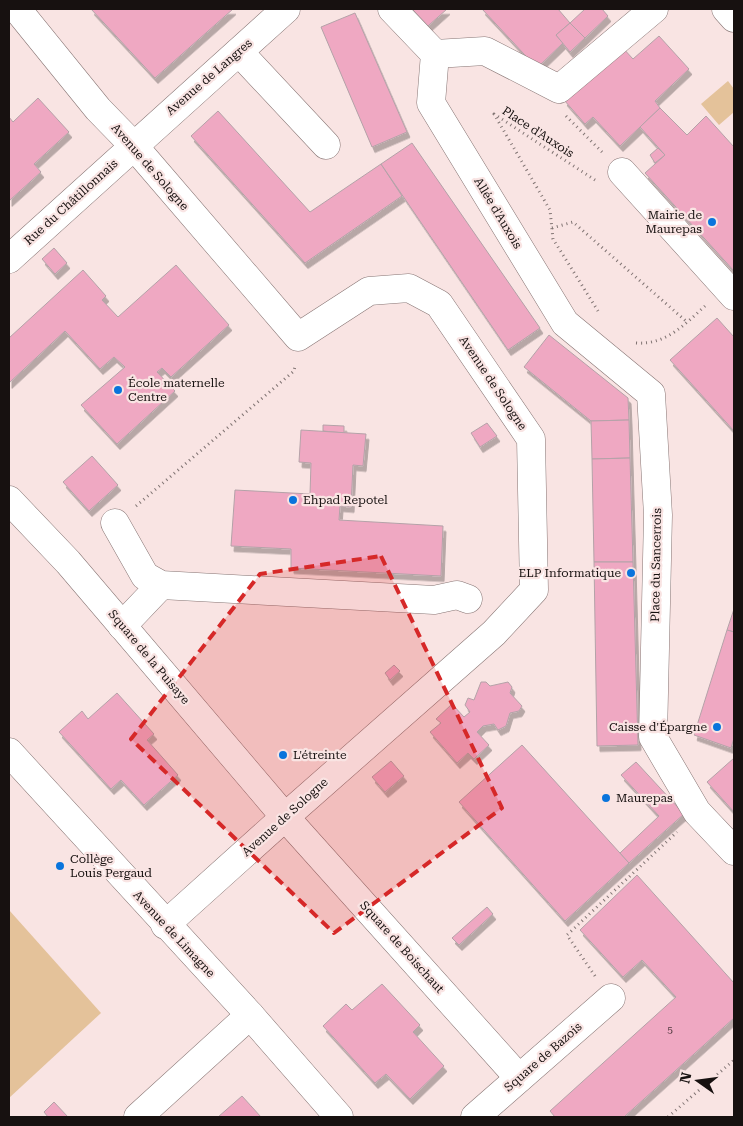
<svg xmlns="http://www.w3.org/2000/svg" width="743" height="1126" font-family="'Roboto Serif',serif">
	<defs>
		<filter id="shadow"><feDropShadow dx="3" dy="5.5" stdDeviation="0" flood-color="#0004"/></filter>
	</defs>
	<rect width="100%" height="100%" fill="#f9e4e3"/>
	<g fill="#e4c29a">
		<polygon points="728,81 734,89 734,112 719,125 701,104"/>
		<polygon points="9,910 101,1013 9,1098"/>
	</g>
	<g fill="#efa8c2" stroke="#b4a2a8" filter="url(#shadow)">
		<polygon points="91,9 233,9 155,78"/>
		<polygon points="412,9 447,9 428,26"/>
		<polygon points="482,9 558,9 570,23 556,35 563,43 537,68"/>
		<polygon points="585,9 602,9 608,16 585,38 570,23"/>
		<polygon points="355,13 407,132 372,147 321,27"/>
		<polygon points="570,23 585,38 570,52 556,35"/>
		<polygon points="659,36 689,69 655,101 660,108 620,146 593,117 585,124 564,100 622,47 633,59"/>
		<polygon points="38,98 69,132 34,164 41,172 9,201 9,117 13,122"/>
		<polygon points="660,108 687,135 706,116 734,147 734,271 645,173 665,155 640,127"/>
		<polygon points="218,111 310,212 381,164 402,196 305,263 191,136"/>
		<polygon points="412,143 540,328 508,350 381,164"/>
		<polygon points="658,148 665,155 655,163 650,155"/>
		<polygon points="54,248 67,263 55,274 42,259"/>
		<polygon points="176,265 229,325 171,377 162,368 157,372 175,391 117,444 81,405 125,367 114,357 100,369 65,331 9,383 9,338 83,270 106,296 102,300 118,317"/>
		<polygon points="717,318 734,337 734,431 670,360"/>
		<polygon points="549,335 628,398 629,420 591,421 524,367"/>
		<polygon points="629,420 630,458 592,459 591,421"/>
		<polygon points="487,423 497,436 480,447 471,433"/>
		<polygon points="323,425 344,426 344,433 323,431"/>
		<polygon points="301,430 366,434 363,466 353,465 351,507 340,506 339,520 443,526 441,576 291,568 291,549 231,546 235,490 310,494 311,463 299,462"/>
		<polygon points="92,456 118,485 89,511 63,482"/>
		<polygon points="630,458 633,562 594,562 592,459"/>
		<polygon points="594,562 633,562 638,745 597,746"/>
		<polygon points="734,609 734,632 727,630"/>
		<polygon points="727,630 734,632 734,738 731,748 694,735"/>
		<polygon points="394,665 400,671 390,680 385,673"/>
		<polygon points="481,682 486,682 490,686 508,682 512,687 510,693 522,706 519,711 510,713 506,726 498,730 494,724 483,726 477,732 489,745 474,759 468,753 457,763 430,732 441,723 436,719 452,704 464,717 470,712 465,705 468,698 474,700"/>
		<polygon points="117,693 154,734 147,740 178,775 144,805 121,780 111,789 59,732 82,711 88,719"/>
		<polygon points="522,745 629,863 565,921 459,802"/>
		<polygon points="734,758 734,812 707,782"/>
		<polygon points="391,761 404,776 385,792 372,777"/>
		<polygon points="636,762 684,814 629,863 620,853 659,816 621,775"/>
		<polygon points="637,875 734,983 734,1018 624,1117 555,1117 550,1111 676,997 642,960 623,977 580,930"/>
		<polygon points="487,907 493,914 459,945 452,938"/>
		<polygon points="382,984 420,1025 413,1032 444,1066 410,1099 386,1074 375,1083 323,1026 346,1004 352,1010"/>
		<polygon points="242,1096 261,1117 218,1117"/>
		<polygon points="54,1102 68,1117 48,1117 44,1112"/>
	</g>
	<g fill="none" stroke-linecap="round" stroke-linejoin="round">
		<g stroke="#877574" stroke-width="29">
			<g id="minor">
				<polyline points="17,9 98,109 133,145 298,337 369,291 409,288 439,304 531,439 534,590 494,633 285,817 165,925"/>
				<polyline points="392,9 435,54 431,103 565,323 651,394 658,515 653,737 697,812 734,851"/>
				<polyline points="726,9 734,18"/>
				<polyline points="239,52 326,145"/>
				<polyline points="435,54 485,51 559,89 654,9"/>
				<polyline points="622,172 734,296"/>
				<polyline points="9,259 286,9"/>
				<polyline points="9,500 68,562 285,817 519,1078"/>
				<polyline points="115,523 145,576 161,585 434,600 457,595 468,599"/>
				<polyline points="122,626 161,585"/>
				<polyline points="9,752 250,1015 339,1117"/>
				<polyline points="138,1117 250,1015"/>
				<polyline points="475,1117 611,998"/>
			</g>
		</g>
		<g stroke="#817473" stroke-width="3" stroke-dasharray="1 4" stroke-linecap="butt">
			<polyline points="566,116 602,152"/>
			<polyline points="595,180 494,114 550,210 553,239 598,311"/>
			<polyline points="552,228 573,222 687,322"/>
			<path d="M636 343C666 345 684 325 705 306"/>
			<polyline points="136,506 294,371 295,366"/>
			<polyline points="595,976 567,935 677,832"/>
			<polyline points="668,1117 734,1060"/>
		</g>
		<use href="#minor" stroke="#fff" stroke-width="28"/>
	</g>
	<path fill="#d62828" fill-opacity="0.2" stroke="#d62828" stroke-width="4" stroke-dasharray="10 6" stroke-linejoin="round" d="M381 556 502 808 334 933 131 739 260 574Z"/>
	<g fill="#0974dc" stroke="#f9e4e3" stroke-width="2">
		<circle cx="712" cy="222" r="5"/>
		<circle cx="118" cy="390" r="5"/>
		<circle cx="293" cy="500" r="5"/>
		<circle cx="631" cy="573" r="5"/>
		<circle cx="717" cy="727" r="5"/>
		<circle cx="283" cy="755" r="5"/>
		<circle cx="606" cy="798" r="5"/>
		<circle cx="60" cy="866" r="5"/>
	</g>
	<g text-anchor="middle" dominant-baseline="central" stroke-width="4.5" stroke-linejoin="round" paint-order="stroke">
		<g font-size="10" fill="#4d373c">
			<text x="670" y="1029">5</text>
		</g>
		<g font-size="12" fill="#171110" stroke="#f9e4e3">
			<text transform="translate(209 77) rotate(-41)">Avenue de Langres</text>
			<text transform="translate(538 132) rotate(33)">Place d'Auxois</text>
			<text transform="translate(150 167) rotate(49)">Avenue de Sologne</text>
			<text transform="translate(71 202) rotate(-42)">Rue du Châtillonnais</text>
			<text transform="translate(498 213) rotate(59)">Allée d'Auxois</text>
			<text transform="translate(493 383) rotate(56)">Avenue de Sologne</text>
			<text transform="translate(656 565) rotate(-89)">Place du Sancerrois</text>
			<text transform="translate(149 657) rotate(50)">Square de la Puisaye</text>
			<text transform="translate(285 817) rotate(-42)">Avenue de Sologne</text>
			<text transform="translate(174 934) rotate(47)">Avenue de Limagne</text>
			<text transform="translate(402 947) rotate(48)">Square de Boischaut</text>
			<text transform="translate(543 1057) rotate(-41)">Square de Bazois</text>
		</g>
		<g font-size="12" fill="#171110" stroke="#f9e4e3" text-anchor="start">
			<text x="702" y="215" text-anchor="end">Mairie de<tspan x="702" dy="14">Maurepas</tspan></text>
			<text x="128" y="383">École maternelle<tspan x="128" dy="14">Centre</tspan></text>
			<text x="303" y="500">Ehpad Repotel</text>
			<text x="621" y="573" text-anchor="end">ELP Informatique</text>
			<text x="707" y="727" text-anchor="end">Caisse d'Épargne</text>
			<text x="293" y="755">L'étreinte</text>
			<text x="616" y="798">Maurepas</text>
			<text x="70" y="859">Collège<tspan x="70" dy="14">Louis Pergaud</tspan></text>
		</g>
	</g>
	<rect width="743" height="1126" fill="none" stroke="#171110" stroke-width="20"/>
	<g transform="translate(698 1081) rotate(284)" stroke="#f9e4e3" stroke-width="4" paint-order="stroke">
	<path d="M0-4L9 19L0 12L-9 19Z" fill="#171110"/>
	<text y="-8" font-size="14" font-weight="bold" text-anchor="middle" fill="#171110">N</text>
	</g>
</svg>
